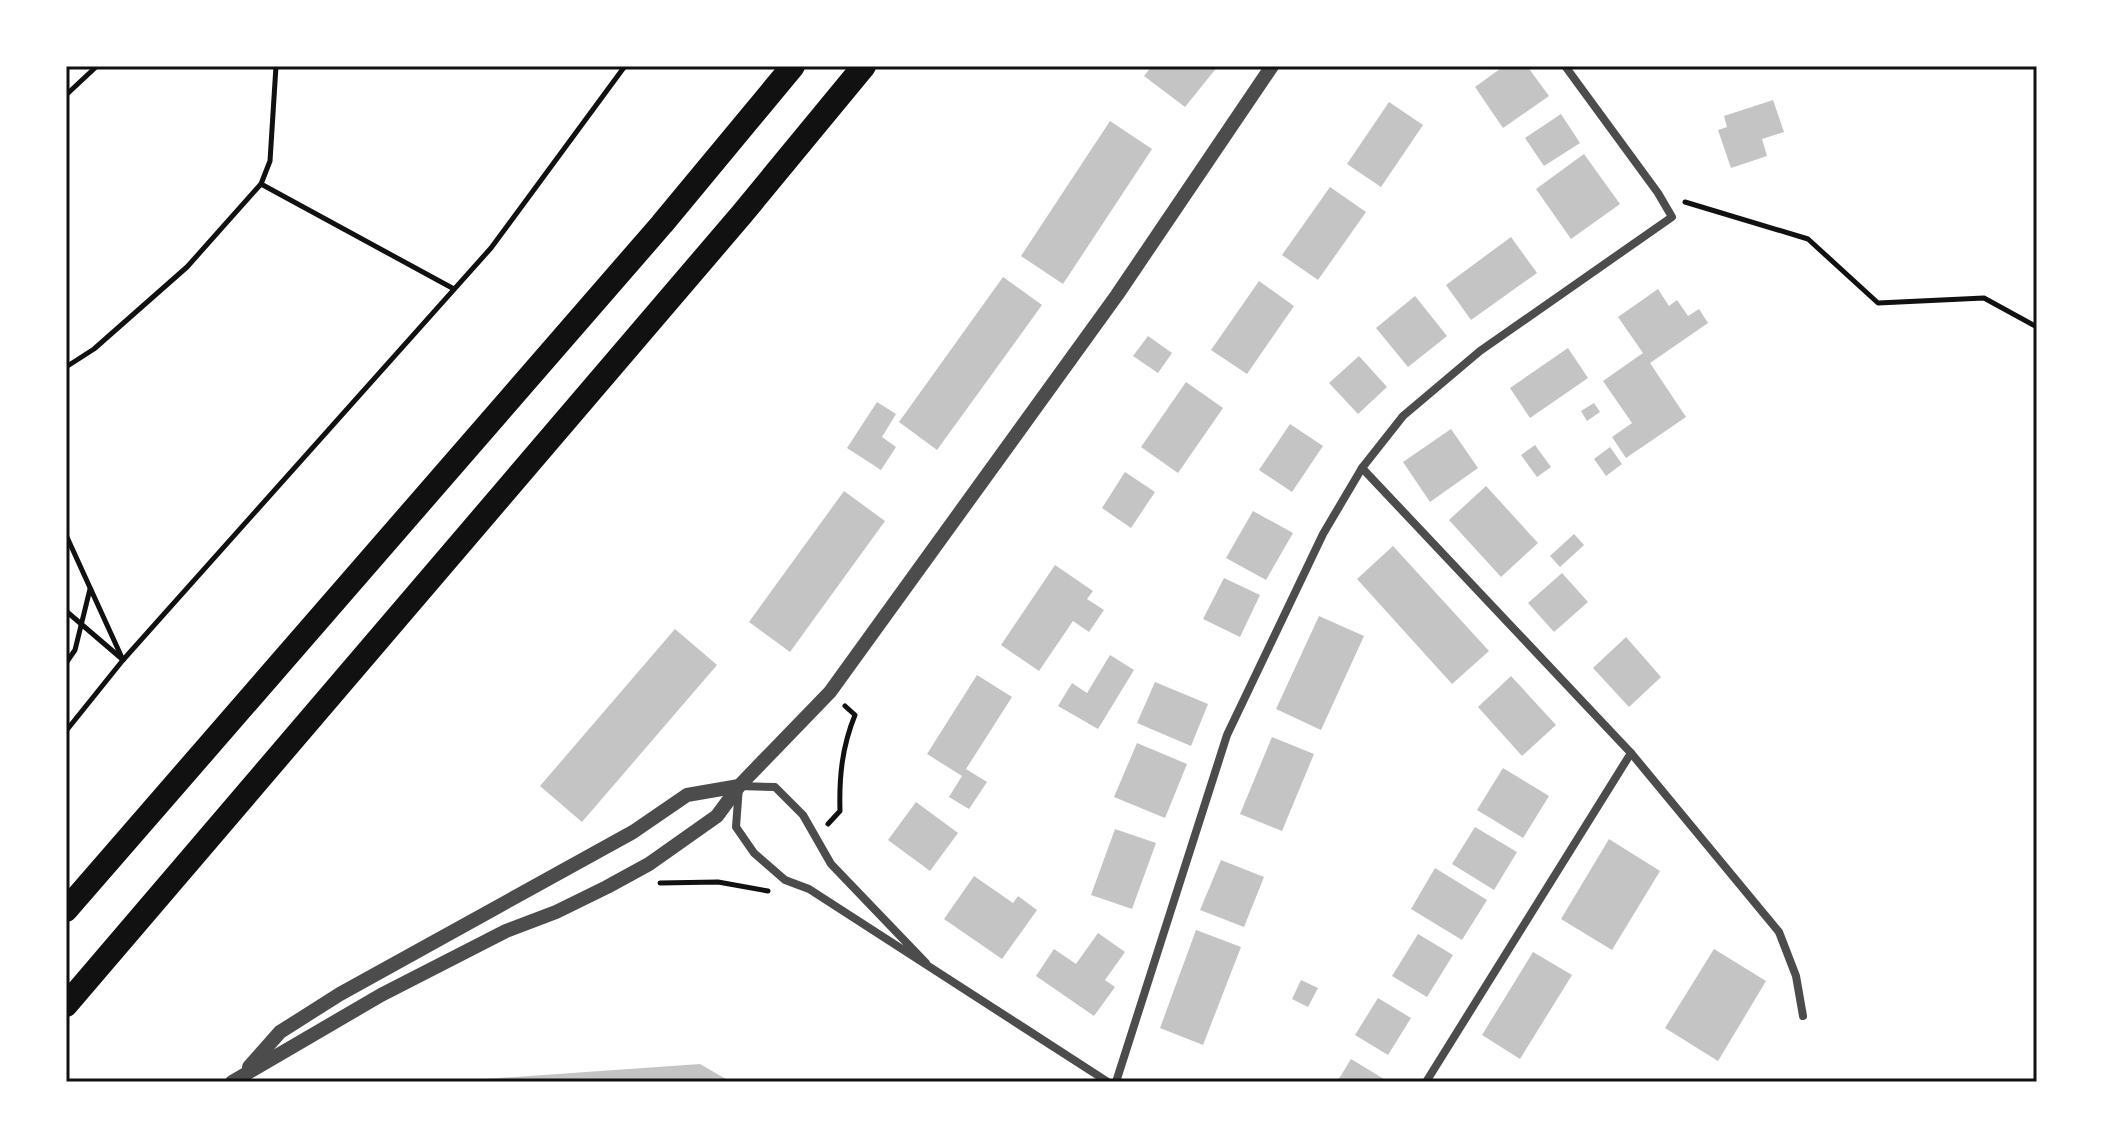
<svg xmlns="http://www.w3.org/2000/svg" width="2103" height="1148" font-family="'Sofia Sans Condensed',sans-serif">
	<rect width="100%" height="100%" fill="#fff"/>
	<g fill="#c4c4c4">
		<polygon points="1152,66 1218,66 1185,107 1144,76"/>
		<polygon points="1504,66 1527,66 1549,96 1503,128 1475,87"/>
		<polygon points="1773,100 1784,132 1762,139 1767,156 1731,168 1718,130 1727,127 1724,116"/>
		<polygon points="1389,102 1423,125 1381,187 1347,164"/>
		<polygon points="1561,114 1580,143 1544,166 1525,138"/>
		<polygon points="1110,121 1152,149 1063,284 1021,256"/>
		<polygon points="1584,154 1620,204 1571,239 1536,189"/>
		<polygon points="1330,187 1366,212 1318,280 1282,255"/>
		<polygon points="1511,237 1537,273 1471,320 1446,285"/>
		<polygon points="1003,277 1042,305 937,450 899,422"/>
		<polygon points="1259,281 1294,306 1247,374 1211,350"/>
		<polygon points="1658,289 1669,306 1677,300 1688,316 1699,309 1708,323 1650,363 1686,417 1626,458 1612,437 1632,423 1603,381 1643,353 1618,317"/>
		<polygon points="1415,296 1447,336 1408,367 1376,328"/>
		<polygon points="1148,336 1172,353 1158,373 1133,356"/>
		<polygon points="1568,348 1588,378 1530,418 1510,388"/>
		<polygon points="1359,356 1387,387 1358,414 1329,383"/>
		<polygon points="1186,382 1223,408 1178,473 1141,447"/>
		<polygon points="877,402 896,414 882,437 896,447 881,470 847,448"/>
		<polygon points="1594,403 1600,412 1587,421 1581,411"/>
		<polygon points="1290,424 1323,446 1292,492 1259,470"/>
		<polygon points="1451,429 1478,468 1430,502 1403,462"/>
		<polygon points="1535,445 1551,467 1537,477 1521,455"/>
		<polygon points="1610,447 1622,464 1606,476 1594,459"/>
		<polygon points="1125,472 1155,492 1131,528 1102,508"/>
		<polygon points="1486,486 1538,543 1501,577 1449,520"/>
		<polygon points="844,491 885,521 790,652 749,622"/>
		<polygon points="1253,511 1293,533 1266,580 1226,558"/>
		<polygon points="1574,534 1584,545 1560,567 1550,556"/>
		<polygon points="1393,546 1489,651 1452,684 1357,579"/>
		<polygon points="1055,565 1093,591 1087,599 1104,610 1089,632 1073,621 1039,671 1001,645"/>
		<polygon points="1562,573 1588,602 1554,632 1528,603"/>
		<polygon points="1224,578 1260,595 1240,637 1203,619"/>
		<polygon points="1319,616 1364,636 1321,730 1276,709"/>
		<polygon points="675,629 717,665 582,822 540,786"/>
		<polygon points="1626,637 1661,677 1629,707 1593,668"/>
		<polygon points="1110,655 1134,670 1098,729 1058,706 1072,683 1087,693"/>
		<polygon points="977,675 1012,697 966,769 987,782 969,809 949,797 962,776 927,754"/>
		<polygon points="1511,676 1556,725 1522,756 1478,707"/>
		<polygon points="1155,682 1208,704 1191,746 1137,723"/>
		<polygon points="1272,737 1314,754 1282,831 1240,814"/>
		<polygon points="1137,743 1187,764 1165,818 1114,797"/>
		<polygon points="1503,768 1549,796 1523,838 1477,810"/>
		<polygon points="916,802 958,833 930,871 888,840"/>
		<polygon points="1475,827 1517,852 1494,890 1452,864"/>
		<polygon points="1115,829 1156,843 1132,909 1091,895"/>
		<polygon points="1609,839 1660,871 1612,950 1561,919"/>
		<polygon points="1221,860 1264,877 1244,927 1200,910"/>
		<polygon points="1435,868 1487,900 1462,940 1411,909"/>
		<polygon points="974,876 1013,903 1018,896 1037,910 1002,959 944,919"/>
		<polygon points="1196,930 1241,947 1203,1045 1160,1028"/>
		<polygon points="1098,933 1125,952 1105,980 1115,987 1094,1016 1036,976 1054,949 1076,964"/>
		<polygon points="1418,934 1453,955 1427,997 1392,976"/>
		<polygon points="1714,949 1766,981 1718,1061 1665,1028"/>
		<polygon points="1533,952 1572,975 1520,1059 1482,1035"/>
		<polygon points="1301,980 1318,988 1308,1007 1292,999"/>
		<polygon points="1378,998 1411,1018 1388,1055 1355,1035"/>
		<polygon points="1351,1059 1384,1079 1382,1082 1337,1082"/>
		<polygon points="700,1064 731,1082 471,1082 471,1080"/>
	</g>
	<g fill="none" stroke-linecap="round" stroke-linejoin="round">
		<g stroke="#111" stroke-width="5">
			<polyline points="66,95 97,66"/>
			<polyline points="261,184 454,289"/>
			<polyline points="1685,202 1808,239 1878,303 1984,298 2037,327"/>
			<polyline points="66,367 94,349 187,267 261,184 270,161 276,66"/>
			<polyline points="66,535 123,660"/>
			<polyline points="66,611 122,659"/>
			<polyline points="66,663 75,650 90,589"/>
			<polyline points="66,731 123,660 491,248 625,66"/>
			<path d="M828 824 840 811C839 777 842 747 855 715L845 706"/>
			<polyline points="660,883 718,882 768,891"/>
		</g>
		<g stroke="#4c4c4c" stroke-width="8">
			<polyline points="1362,468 1631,753 1779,932 1796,976 1803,1016"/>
			<polyline points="926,963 831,864 803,815 775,787 739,786 736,827 754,853 785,880 809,889 1108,1082"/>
			<polyline points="1116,1082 1227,735 1323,534 1362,468 1403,416 1480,351 1672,217 1658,193 1565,66"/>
			<polyline points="1426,1082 1631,753"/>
		</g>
		<g stroke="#4c4c4c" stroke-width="14">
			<polyline points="249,1067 280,1032 340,994 633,832 687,795 739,786"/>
			<polyline points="232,1082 381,995 506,931 556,912 607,887 649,864 717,816 739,786 830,692 1117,295 1272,66"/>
		</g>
		<g stroke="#111" stroke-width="24">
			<polyline points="66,910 662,224 793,66"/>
			<polyline points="66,1005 742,214 864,66"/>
		</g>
	</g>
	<rect width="2103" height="1148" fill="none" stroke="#ffffff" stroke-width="136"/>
	<rect x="68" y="68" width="1967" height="1012" fill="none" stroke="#111" stroke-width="3"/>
</svg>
